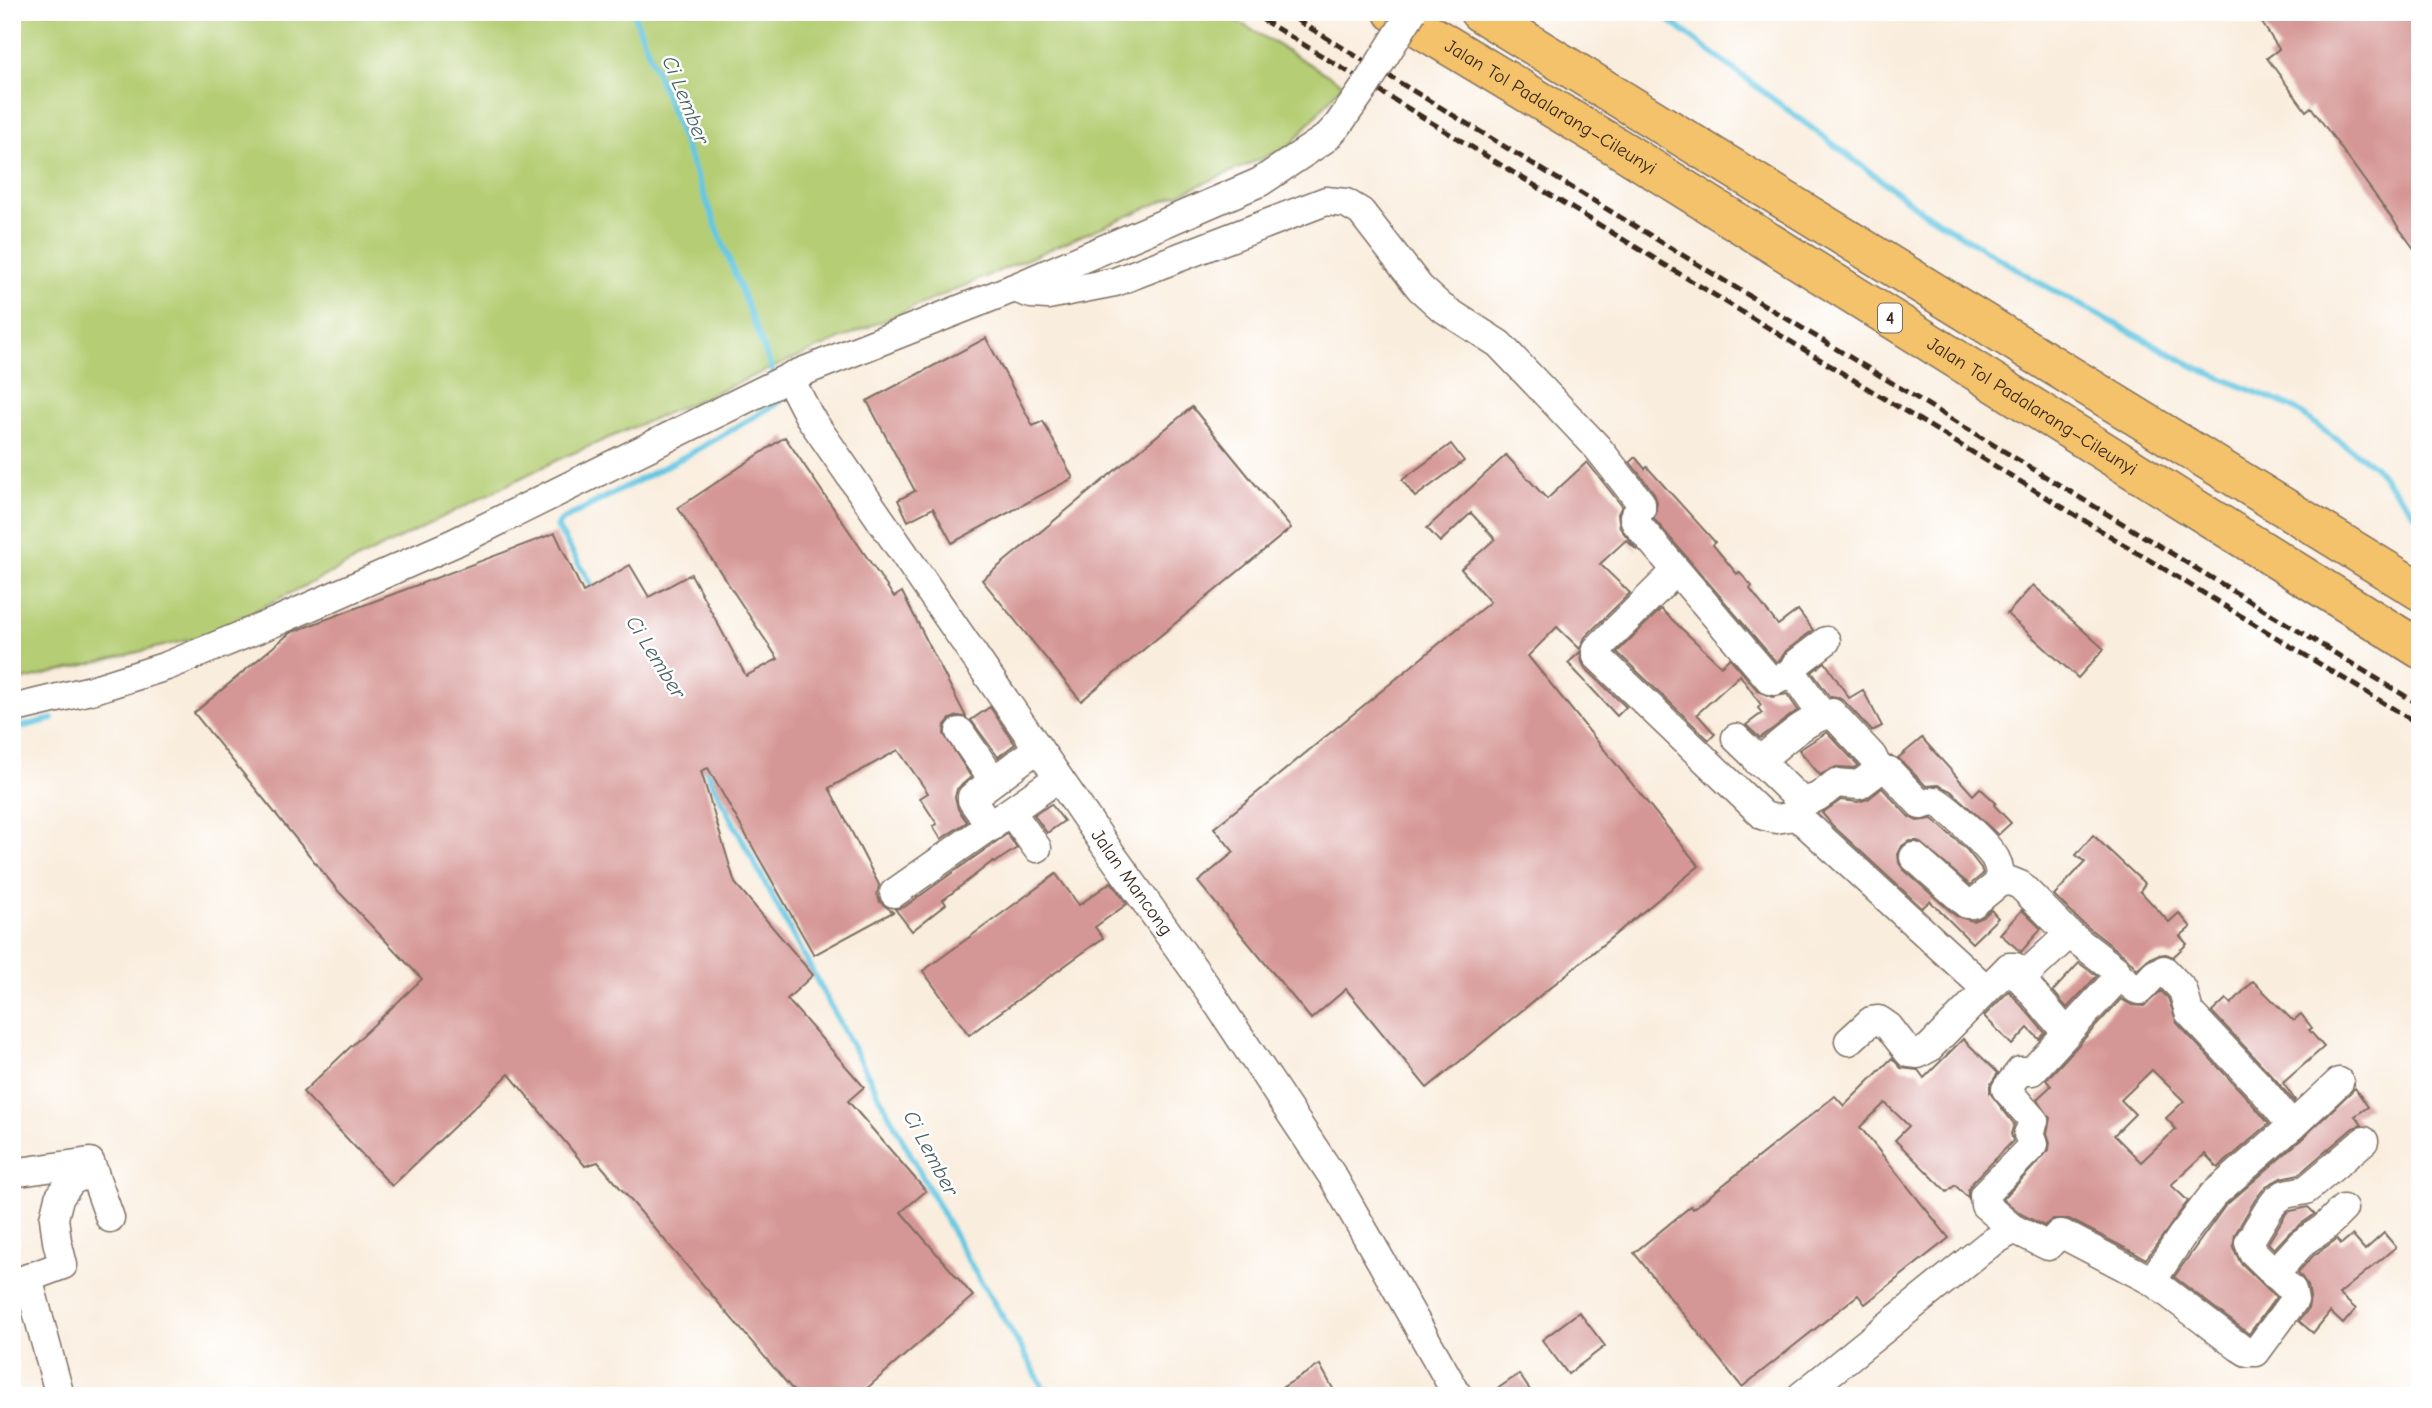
<svg xmlns="http://www.w3.org/2000/svg" width="2432" height="1408" font-family="'Comic Neue',sans-serif">
	<rect width="100%" height="100%" fill="#fff"/>
	<filter id="ink" filterUnits="userSpaceOnUse"><feTurbulence type="fractalNoise" baseFrequency=".0143" numOctaves="2"/><feDisplacementMap in="SourceGraphic" scale="14" xChannelSelector="R" yChannelSelector="G"/><feConvolveMatrix kernelMatrix="1 2 1 2 8 2 1 2 1" color-interpolation-filters="sRGB"/></filter>
	<filter id="wash" filterUnits="userSpaceOnUse"><feTurbulence type="fractalNoise" baseFrequency=".00686" numOctaves="4" result="noise"/><feDisplacementMap in="SourceGraphic" scale="28" xChannelSelector="R" yChannelSelector="G"/><feGaussianBlur stdDeviation="1.57" result="paint"/><feColorMatrix in="noise" values="0 0 0 0 0 0 0 0 0 0 0 0 0 0 0 0 0 1.4 0 .05"/><feComposite in="paint" operator="in"/></filter>
	<g filter="url(#wash)">
		<rect width="100%" height="100%" fill="#f9eddd"/>
		<polygon fill="#b5ce74" stroke="#787c49" stroke-width="2" points="12,12 1222,12 1343,84 1289,147 557,460 204,636 12,683"/>
		<g fill="none" stroke-linecap="round" stroke-linejoin="round">
			<g stroke="#64c7e2" stroke-width="6">
				<polyline points="633,12 774,375"/>
				<polyline points="1664,12 1671,22 1922,211 2038,282 2197,368 2292,407 2373,465 2420,520"/>
				<polyline points="596,592 557,527 562,520 697,450 781,401 779,392"/>
				<polyline points="12,729 52,719"/>
				<path d="M703 764C786 926 873 1084 959 1244 987 1295 1022 1343 1047 1396"/>
				<polyline points="2420,1037 2416,1115 2420,1122"/>
			</g>
		</g>
		<g id="blocks">
			<g fill="#d59795" fill-rule="evenodd">
				<polygon points="2255,12 2420,12 2420,257 2311,107 2306,111 2267,58 2279,49"/>
				<polygon points="986,338 1033,426 1043,421 1073,478 952,543 933,508 908,521 898,500 915,491 867,401"/>
				<polygon points="1192,407 1291,528 1081,701 982,580"/>
				<polygon points="785,437 894,597 902,592 966,717 958,716 950,719 945,725 944,734 971,777 957,789 955,797 958,809 967,822 941,839 933,826 937,824 920,798 928,793 898,750 829,788 879,885 877,894 880,902 893,912 814,955 708,768 701,771 735,883 813,975 787,999 864,1087 848,1101 926,1191 901,1212 973,1296 858,1396 798,1396 598,1162 585,1166 509,1074 392,1186 303,1092 422,979 339,892 194,713 290,633 555,533 583,592 630,565 649,597 691,574 746,676 778,659 678,508"/>
				<polygon points="1451,444 1464,461 1415,497 1402,480"/>
				<polygon points="1506,455 1547,499 1587,462 1622,506 1618,514 1620,528 1638,551 1626,540 1600,564 1630,593 1585,637 1580,649 1557,627 1528,656 1699,866 1427,1088 1346,989 1311,1019 1198,882 1234,852 1214,828 1490,602 1461,569 1495,539 1471,513 1440,542 1427,528"/>
				<polygon points="1635,457 1645,469 1647,467 1715,542 1713,545 1737,574 1739,572 1752,586 1750,589 1778,625 1798,610 1813,630 1786,651 1780,660 1776,662 1654,519 1657,502 1654,493 1630,462"/>
				<polygon points="2033,585 2104,649 2078,678 2007,614"/>
				<polygon points="1661,609 1721,666 1730,658 1758,691 1772,697 1787,694 1798,710 1760,738 1746,725 1762,713 1758,708 1761,705 1740,675 1697,714 1715,734 1709,740 1617,652"/>
				<polygon points="1580,652 1582,662 1585,668 1626,707 1617,716 1568,663"/>
				<polygon points="1825,662 1849,698 1863,690 1882,726 1872,731 1844,701 1837,697 1830,697 1812,672"/>
				<polygon points="990,707 1015,744 998,757 971,720"/>
				<polygon points="1827,732 1858,765 1854,768 1836,767 1820,775 1799,750"/>
				<polygon points="1922,738 1973,795 1980,788 1996,803 1994,805 2011,823 1998,835 1951,791 1938,785 1926,786 1898,758"/>
				<polygon points="1882,788 1909,817 1917,821 1932,819 1938,824 1966,849 1981,868 1983,874 1970,885 1918,841 1909,841 1902,846 1898,854 1899,863 1903,869 1956,916 1973,921 1983,917 1991,910 1998,918 1972,943 1930,901 1922,908 1832,825 1822,813 1841,800 1858,802 1868,799"/>
				<polygon points="1051,804 1064,821 1047,833 1034,815"/>
				<polygon points="1007,834 1017,848 994,863 993,861 943,900 946,904 912,931 895,909 904,907"/>
				<polygon points="2093,835 2145,884 2140,891 2169,922 2179,913 2191,927 2180,936 2187,944 2173,957 2166,954 2157,955 2148,959 2137,969 2126,957 2080,921 2054,895 2085,862 2076,855"/>
				<polygon points="1056,874 1079,905 1111,882 1127,904 1095,927 1103,938 969,1035 923,971"/>
				<polygon points="2022,910 2041,929 2021,952 2000,934"/>
				<polygon points="2079,963 2097,976 2067,1008 2053,991"/>
				<polygon points="2253,981 2293,1021 2301,1014 2312,1028 2309,1030 2324,1047 2283,1083 2295,1100 2294,1102 2275,1079 2212,1012 2226,999 2231,1004"/>
				<polygon points="2009,991 2045,1033 2039,1039 2028,1028 2012,1045 1984,1016"/>
				<path d="M2161 991 2168 998 2177 1023 2250 1101 2269 1124 2218 1168 2205 1154 2171 1185 2188 1201 2146 1259 2069 1219H2053L2044 1226 2021 1214 2003 1199 2049 1150 2050 1142 2047 1133 2050 1118 2037 1099 2051 1086 2046 1080 2121 999 2132 1005 2144 1006ZM2152 1070 2184 1101 2166 1118 2176 1129 2141 1162 2114 1135 2135 1114 2121 1100Z"/>
				<polygon points="1963,1039 1998,1073 1990,1085 1990,1093 2014,1124 2011,1134 2013,1141 1972,1183 1968,1190 1968,1198 1955,1185 1947,1192 1895,1140 1909,1126 1885,1103 1860,1127 1949,1238 1865,1304 1858,1295 1742,1387 1634,1253 1691,1206 1693,1209 1835,1096 1844,1106 1892,1058 1901,1068 1918,1070 1924,1078"/>
				<polygon points="2355,1088 2368,1107 2355,1116 2362,1125 2353,1128 2299,1174 2281,1178 2266,1186 2255,1200 2235,1234 2233,1247 2240,1262 2276,1297 2249,1334 2174,1277 2225,1206 2303,1138"/>
				<polygon points="2308,1207 2315,1214 2290,1232 2274,1249 2268,1243 2287,1212"/>
				<polygon points="2384,1233 2396,1247 2339,1294 2356,1309 2343,1324 2330,1312 2313,1333 2299,1321 2308,1309 2310,1297 2308,1286 2298,1272 2313,1256 2337,1239 2341,1244 2352,1235 2365,1250"/>
				<polygon points="1579,1312 1605,1346 1568,1374 1542,1340"/>
				<polygon points="1320,1365 1337,1396 1268,1396"/>
				<polygon points="1519,1374 1534,1396 1487,1396"/>
			</g>
		</g>
	</g>
	<g filter="url(#ink)">
		<use href="#blocks" fill-opacity="0" stroke="#7e6e61" stroke-width="2"/>
		<g fill="none" stroke-linecap="round" stroke-linejoin="round">
			<g stroke="#7e6e61" stroke-width="31">
				<g id="minor">
					<polyline points="1014,288 1031,294 1048,295 1115,282 1326,201 1346,203 1361,212 1420,288 1441,307 1499,344 1597,447 1641,503 1641,509 1634,517 1636,523 1770,680 1775,681 1792,672"/>
					<path id="s1" d="M792 376 795 389 809 416 1107 848 1208 989 1266 1076 1333 1177 1458 1396"/>
					<polyline points="1676,571 1597,649 1597,656 1764,816 1776,819 1795,816 1804,822 1986,989"/>
					<polyline points="12,709 91,690 167,666 275,622 454,543 792,376 1014,288 1260,182 1326,138 1338,125 1365,87"/>
					<polyline points="1822,715 1792,672 1796,664 1826,641"/>
					<polyline points="960,732 993,780"/>
					<path d="M1736 738 1798 798C1814 804 1823 793 1836 783L1859 785 1879 770 1889 771 1921 805 1935 801C1946 806 1992 849 1996 860 2000 867 2000 874 2000 882L2010 881 2020 885 2069 934 2116 970 2119 976 2115 981 2032 1071H2020L2006 1089 2034 1121 2028 1134 2034 1144 1984 1195 1985 1205 2013 1229"/>
					<path d="M1758 762C1781 744 1803 720 1832 713L1872 756 1879 770"/>
					<polyline points="1011,812 1037,848"/>
					<polyline points="991,827 972,800 972,797 1038,748"/>
					<polyline points="1914,857 1967,904 1973,904 2000,882"/>
					<polyline points="894,893 1058,778"/>
					<polyline points="2119,976 2136,989 2140,990 2155,974 2164,970 2183,990 2189,1012 2263,1090 2292,1126 2213,1195 2181,1237 2152,1281"/>
					<polyline points="2021,979 2066,1032"/>
					<polyline points="1849,1041 1871,1021 1879,1020 1889,1027 1909,1053 1918,1054 1929,1048 2009,967 2015,967 2021,979 2069,934"/>
					<polyline points="2292,1126 2339,1082"/>
					<polyline points="12,1173 90,1162 110,1218"/>
					<polyline points="2274,1274 2302,1243 2324,1228 2343,1209"/>
					<polyline points="28,1278 63,1265 57,1241 54,1218 59,1198 72,1180 94,1172"/>
					<polyline points="12,1284 28,1278 60,1396"/>
					<polyline points="1801,1396 1988,1245 2014,1229 2048,1246 2059,1234 2062,1234 2152,1281 2239,1347 2247,1352 2256,1352 2294,1300 2292,1290 2252,1251 2249,1242 2269,1209 2276,1200 2285,1194 2306,1190 2364,1141"/>
				</g>
			</g>
			<g stroke="#7e6e61" stroke-width="41">
				<g id="highway">
					<path id="s2" d="M1393 12 1622 150 2420 649"/>
					<polyline points="1479,12 2420,591"/>
				</g>
			</g>
			<use href="#minor" stroke="#fff" stroke-width="28"/>
			<use href="#highway" stroke="#f4c26a" stroke-width="38"/>
			<g stroke="#3b2a1e" stroke-width="5" stroke-dasharray="10 5" stroke-linecap="butt">
				<polyline points="1250,12 2420,725"/>
				<polyline points="1284,12 2420,705"/>
			</g>
			<g stroke="#7e6e61" stroke-width="31" stroke-linecap="butt">
				<polyline id="minor-bridge" points="1365,87 1412,12"/>
			</g>
			<use href="#minor-bridge" stroke="#fff" stroke-width="28"/>
		</g>
	</g>
	<g text-anchor="middle" dominant-baseline="central" stroke-width="5" stroke-linejoin="round" paint-order="stroke">
		<rect fill="#fff" stroke="#766a62" stroke-width="2" x="1878" y="303.5" width="24" height="29" rx="5"/>
		<g font-size="18" font-weight="bold" fill="#3b2a1e">
			<text x="1890" y="318">4</text>
		</g>
		<g font-size="19" fill="#3b2a1e" stroke="#fff">
			<text stroke="none"><textPath href="#s2" startOffset="184">Jalan Tol Padalarang–Cileunyi</textPath></text>
			<text stroke="none"><textPath href="#s2" startOffset="751">Jalan Tol Padalarang–Cileunyi</textPath></text>
			<text stroke="none"><textPath href="#s1" startOffset="611">Jalan Mancong</textPath></text>
		</g>
		<g font-size="21" font-style="italic" fill="#496163" stroke="#fff">
			<text transform="translate(686 100) rotate(68)">Ci Lember</text>
			<text transform="translate(656 657) rotate(58)">Ci Lember</text>
			<text transform="translate(931 1153) rotate(62)">Ci Lember</text>
		</g>
	</g>
	<rect width="2432" height="1408" fill="none" stroke="#fff" stroke-width="42"/>
</svg>
